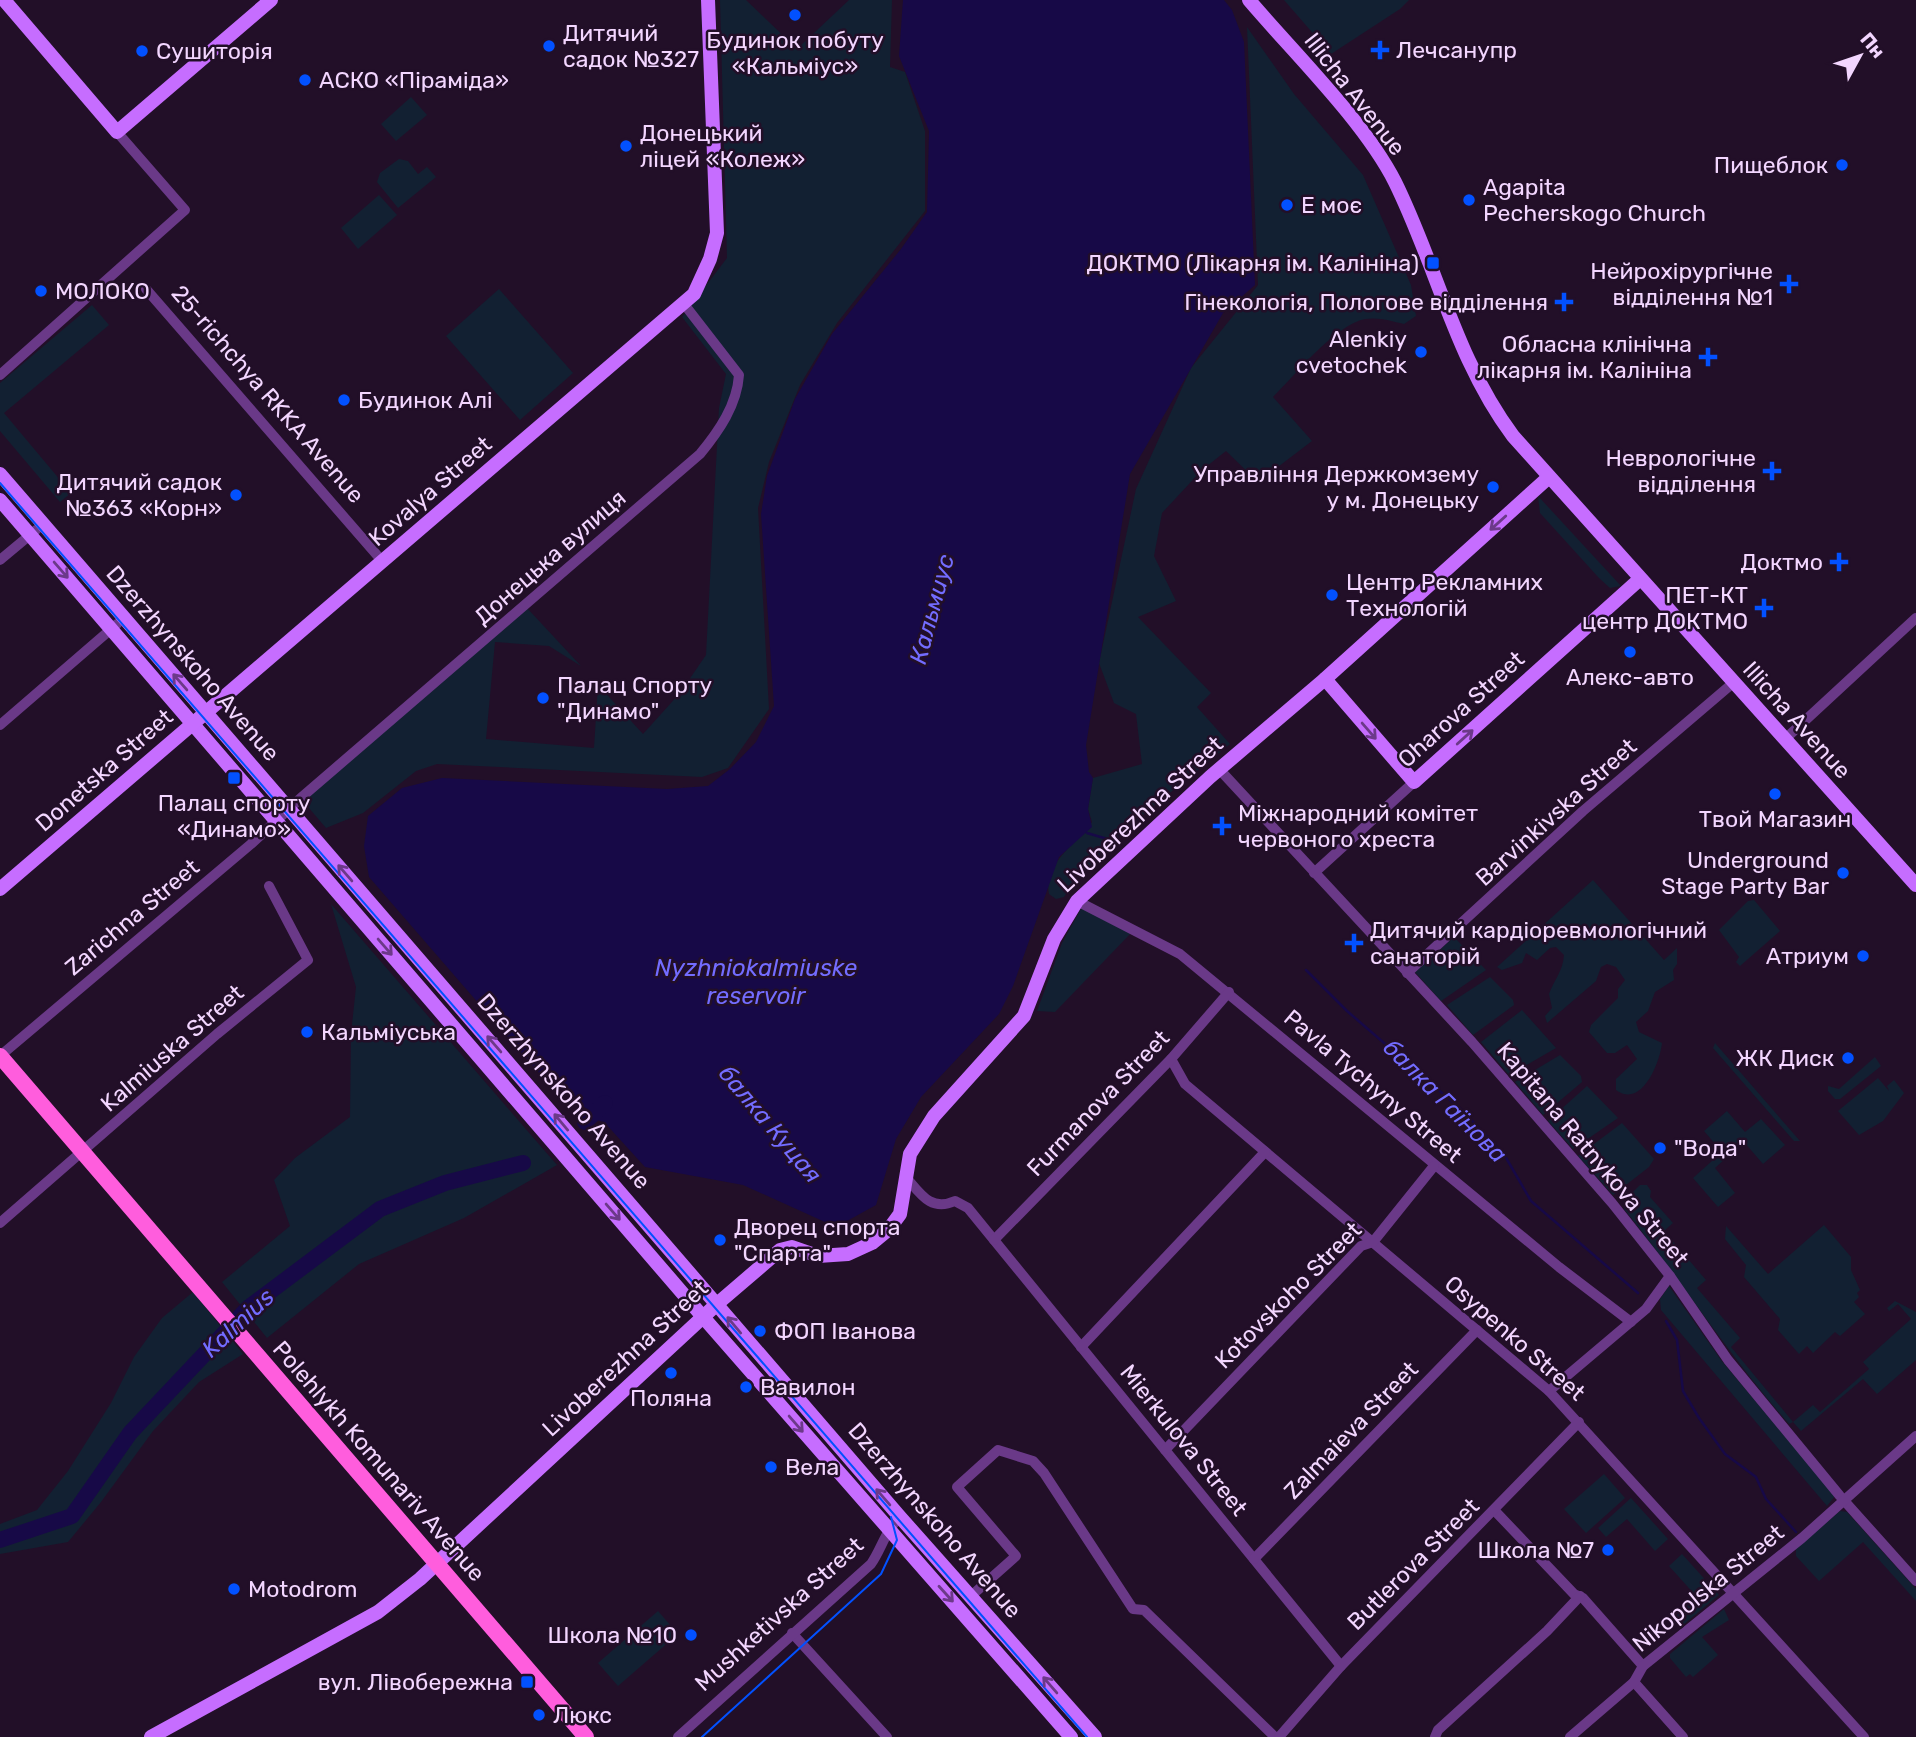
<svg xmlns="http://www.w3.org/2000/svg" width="1916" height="1737" font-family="Rubik,sans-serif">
	<rect width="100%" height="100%" fill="#220f28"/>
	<g fill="#122032">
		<polygon points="720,0 746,0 797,49 849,0 892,0 890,67 905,72 925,131 925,211 837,323 800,385 769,462 758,508 769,709 728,768 702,777 437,764 416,771 363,813 326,828 303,801 527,608 581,666 549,646 495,642 486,739 594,748 598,685 643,734 680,693 706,655 719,408 726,374 682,317 727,258"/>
		<polygon points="1284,0 1409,0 1400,9 1331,54"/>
		<path d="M1247 27 1294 94 1363 175 1411 285 1416 316 1404 324C1391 321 1379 317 1365 319 1335 325 1295 375 1273 397L1312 441 1258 482 1226 451 1202 470 1162 513 1154 556 1176 601 1138 617 1211 693 1197 707 1230 744C1173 792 1108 837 1064 897L1056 899 1049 894C1043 863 1077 844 1092 822L1088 809 1093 778 1142 764 1136 714 1114 703 1099 663 1136 489 1191 368 1258 285Z"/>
		<polygon points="411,97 427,115 396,141 381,124"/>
		<polygon points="399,159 408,161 418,174 427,167 436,177 398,208 377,182 380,173"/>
		<polygon points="379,195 397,215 358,249 341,228"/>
		<polygon points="499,289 573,373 520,420 446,336"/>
		<polygon points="92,305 109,325 4,413 71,493 60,502 0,431 0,383"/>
		<polygon points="1538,496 1621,586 1610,588 1599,578 1540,513"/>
		<path d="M1593 880 1664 960 1677 948V964L1673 970 1674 980 1655 992 1648 1011 1636 1022 1639 1032 1662 1043C1660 1062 1642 1109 1616 1090V1079L1637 1059 1627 1045 1615 1053H1607L1589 1032 1591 1025 1618 998V989L1625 980 1616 967 1607 964 1601 967 1596 981 1547 1023 1545 1016 1552 1008 1549 994C1554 980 1563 971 1564 955L1556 947 1550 948 1537 960 1526 953 1522 963 1502 970 1497 967Z"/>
		<polygon points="1754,900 1780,931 1740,966 1736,962 1739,957 1719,930 1748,901"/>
		<polygon points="331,904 557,1165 464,1218 359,1264 267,1338 222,1282 290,1226 274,1180 295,1158 350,1117 351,1034 356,987"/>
		<polygon points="1082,907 1132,932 1055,1012 1037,1011 1062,943"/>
		<polygon points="1454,937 1486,970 1441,1001 1415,972"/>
		<polygon points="1490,977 1513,1000 1514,1005 1473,1035 1447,1005"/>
		<polygon points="1522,1010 1556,1048 1509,1075 1481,1042"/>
		<polygon points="1715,1043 1800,1141 1794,1141 1713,1048"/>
		<polygon points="1560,1055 1581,1076 1582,1082 1543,1115 1515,1082"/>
		<polygon points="1875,1057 1881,1066 1840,1099 1835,1099 1828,1091 1828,1086 1839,1089"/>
		<polygon points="1878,1078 1889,1091 1887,1086 1894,1080 1904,1093 1883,1121 1859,1135 1838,1111"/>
		<polygon points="1587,1086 1618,1118 1573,1149 1548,1121"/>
		<polygon points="1727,1111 1745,1132 1761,1119 1785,1145 1763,1164 1744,1142 1715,1168 1735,1193 1718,1207 1693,1178 1722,1152 1704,1131"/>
		<polygon points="1622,1123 1654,1159 1649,1167 1613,1195 1578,1156"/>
		<path d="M1640 1185H1647L1651 1191 1650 1197 1673 1223 1664 1231 1706 1280 1697 1288 1740 1338 1731 1347 1793 1422 1813 1405 1820 1412 1869 1369 1863 1362 1911 1319 1898 1304 1889 1311 1887 1308 1894 1302 1895 1301 1916 1312V1360L1877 1394 1863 1379 1801 1431 1793 1422 1789 1424C1729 1356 1681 1280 1624 1209L1623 1202Z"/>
		<polygon points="1824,1225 1851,1257 1851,1270 1860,1290 1857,1293 1859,1297 1854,1302 1865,1314 1840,1336 1835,1332 1813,1353 1807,1346 1799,1354 1778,1330 1780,1319 1744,1277 1746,1265 1725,1239 1726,1226 1768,1274"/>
		<polygon points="1669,1286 1721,1360 1835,1496 1827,1506 1661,1310 1660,1299"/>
		<polygon points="193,1292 243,1354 199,1382 153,1431 101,1502 68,1542 0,1554 0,1524 37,1510 68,1471 111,1403 134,1357 162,1318"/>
		<polygon points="1604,1474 1625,1498 1586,1533 1564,1509"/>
		<polygon points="1631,1498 1668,1539 1655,1551 1627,1519 1606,1537 1598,1528"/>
		<polygon points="1840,1511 1847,1512 1916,1589 1916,1601 1863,1542 1819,1581 1796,1556 1796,1549"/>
		<polygon points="1682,1554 1719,1595 1683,1625 1675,1617 1697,1597 1669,1566"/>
		<polygon points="1724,1609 1729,1620 1702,1637 1718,1655 1693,1677 1690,1674 1686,1677 1670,1658 1670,1654"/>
		<polygon points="658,1611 678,1634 618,1686 598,1663"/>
	</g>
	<polygon fill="#170947" points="903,0 1224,0 1232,10 1244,42 1255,285 1223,313 1130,474 1086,745 1089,772 1093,778 1088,809 1092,827 1059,857 1013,986 999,1014 921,1097 896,1139 876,1205 847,1221 825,1222 743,1185 645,1167 604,1122 589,1118 587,1109 539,1073 369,877 364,846 368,816 402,788 442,778 667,789 708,786 730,769 756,742 774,706 761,514 767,476 795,399 832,334 901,249 927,212 929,131 899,56"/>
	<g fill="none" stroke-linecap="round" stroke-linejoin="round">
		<g stroke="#170947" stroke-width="2.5">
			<polyline points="1087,833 1121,843"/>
			<polyline points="1306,970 1347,1011 1463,1111 1505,1156 1531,1201 1638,1293"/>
			<polyline points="1666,1321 1677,1340 1683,1391 1699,1418 1725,1454 1756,1477 1766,1499 1796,1532"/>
		</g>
		<g stroke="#170947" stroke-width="16">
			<polyline points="585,1122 605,1103"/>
			<polyline points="0,1540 72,1516 130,1433 248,1308 380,1209 445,1183 523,1163"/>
		</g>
		<g stroke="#6a3988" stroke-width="10">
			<polyline points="146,289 383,562"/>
			<polyline points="0,375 185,210 117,132"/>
			<polyline points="0,560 36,530"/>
			<polyline points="0,725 117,624"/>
			<polyline points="1784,740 1916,618"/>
			<polyline points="1219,769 1472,1042 1612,1203 1670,1276 1728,1360 1840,1496 1916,1581"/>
			<polyline points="1314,873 1414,782"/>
			<polyline points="1077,901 1180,954 1559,1267 1631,1322"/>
			<polyline points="1407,973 1583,811 1733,683"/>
			<path d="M0 1056 251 844 303 796 700 454C719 431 737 405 739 375L684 304"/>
			<polyline points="1171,1059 1185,1084 1549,1391 1864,1737"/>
			<path d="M905 1176C920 1193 930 1212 955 1201L968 1208 1341 1666"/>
			<polyline points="0,1223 217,1034 308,960 269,886"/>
			<polyline points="994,1240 1171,1059 1229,992"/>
			<polyline points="1081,1347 1265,1152"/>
			<polyline points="1549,1391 1646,1309 1670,1276"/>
			<polyline points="1165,1450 1361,1246 1373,1242 1434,1166"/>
			<polyline points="1495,1511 1574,1594 1583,1598 1643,1666"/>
			<polyline points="1254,1559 1477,1330"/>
			<polyline points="971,1596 1016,1556 957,1487 998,1450 1033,1461 1044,1473 1133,1609 1144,1610 1275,1737"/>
			<polyline points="792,1633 887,1737"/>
			<polyline points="1634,1682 1683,1737"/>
			<path d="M678 1737 871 1564C882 1548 885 1531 900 1517"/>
			<polyline points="1279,1737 1341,1666 1579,1422"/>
			<polyline points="1435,1737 1438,1730 1547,1631 1580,1596"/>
			<polyline points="1570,1737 1634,1682 1643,1666 1802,1538 1916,1436"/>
		</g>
		<g stroke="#c66dff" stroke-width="14">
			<polyline points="4,0 117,132 271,0"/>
			<path d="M1249 0C1294 53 1364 121 1395 182 1437 267 1456 360 1513 436L1916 885"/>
			<polyline points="0,474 900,1517 1095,1737"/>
			<polyline points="0,500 703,1317 1071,1737"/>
			<polyline points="1325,679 1414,782 1640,579"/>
			<polyline points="0,889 694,294 710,259 717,233 708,0"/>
			<polyline points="151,1737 378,1612 420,1579 717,1304 780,1250 792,1247 818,1256 848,1254 872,1243 889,1229 900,1214 910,1154 934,1116 1024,1016 1054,939 1077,901 1210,777 1325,679 1549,477"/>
		</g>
		<polyline stroke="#ff5ddd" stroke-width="16" points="0,1056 586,1737"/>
		<g stroke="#0251ff" stroke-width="2">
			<polyline points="0,483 1087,1737"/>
			<polyline points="702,1737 881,1574 897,1540 891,1517"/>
		</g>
	</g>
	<defs><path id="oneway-shaft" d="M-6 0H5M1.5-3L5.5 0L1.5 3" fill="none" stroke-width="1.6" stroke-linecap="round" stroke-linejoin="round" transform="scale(1.75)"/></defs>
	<g stroke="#6c3989">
		<use href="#oneway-shaft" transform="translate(1498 523) rotate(138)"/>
		<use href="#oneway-shaft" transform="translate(61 570) rotate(49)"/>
		<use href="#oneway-shaft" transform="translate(180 682) rotate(-131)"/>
		<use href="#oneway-shaft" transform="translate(1369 731) rotate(49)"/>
		<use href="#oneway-shaft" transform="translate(1465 737) rotate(-42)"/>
		<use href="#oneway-shaft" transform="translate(345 873) rotate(-131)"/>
		<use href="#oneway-shaft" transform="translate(385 947) rotate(49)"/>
		<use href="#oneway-shaft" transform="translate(494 1044) rotate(-131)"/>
		<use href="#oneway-shaft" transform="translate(561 1122) rotate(-130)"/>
		<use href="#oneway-shaft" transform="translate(613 1212) rotate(49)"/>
		<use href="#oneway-shaft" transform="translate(734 1325) rotate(-130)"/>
		<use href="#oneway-shaft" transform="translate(796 1424) rotate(49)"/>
		<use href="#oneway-shaft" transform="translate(883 1497) rotate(-131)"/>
		<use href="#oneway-shaft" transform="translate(946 1594) rotate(48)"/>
		<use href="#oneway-shaft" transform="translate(1050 1685) rotate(-131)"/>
	</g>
	<g fill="#0251ff" stroke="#220f28" stroke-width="2.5">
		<circle cx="795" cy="15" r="7"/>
		<circle cx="549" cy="46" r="7"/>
		<path d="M1376.5 39.5h7v7h7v7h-7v7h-7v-7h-7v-7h7z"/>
		<circle cx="142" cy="51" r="7"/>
		<circle cx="305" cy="80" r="7"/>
		<circle cx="626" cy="146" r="7"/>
		<circle cx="1842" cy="165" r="7"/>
		<circle cx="1469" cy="200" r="7"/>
		<circle cx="1287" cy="205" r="7"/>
		<rect x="1426" y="256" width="14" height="14" rx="3.5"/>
		<path d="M1785.5 273.5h7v7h7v7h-7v7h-7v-7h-7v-7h7z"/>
		<circle cx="41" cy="291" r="7"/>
		<path d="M1560.5 291.5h7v7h7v7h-7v7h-7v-7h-7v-7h7z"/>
		<circle cx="1421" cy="352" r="7"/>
		<path d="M1704.5 346.5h7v7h7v7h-7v7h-7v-7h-7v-7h7z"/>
		<circle cx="344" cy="400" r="7"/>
		<path d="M1768.5 460.5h7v7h7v7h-7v7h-7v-7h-7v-7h7z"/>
		<circle cx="1493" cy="487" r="7"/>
		<circle cx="236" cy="495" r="7"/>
		<path d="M1835.5 551.5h7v7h7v7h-7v7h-7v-7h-7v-7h7z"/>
		<circle cx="1332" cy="595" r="7"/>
		<path d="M1760.5 597.5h7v7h7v7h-7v7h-7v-7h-7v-7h7z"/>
		<circle cx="1630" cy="652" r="7"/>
		<circle cx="543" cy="698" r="7"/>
		<rect x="227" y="771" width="14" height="14" rx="3.5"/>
		<circle cx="1775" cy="794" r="7"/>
		<path d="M1218.5 815.5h7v7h7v7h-7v7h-7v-7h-7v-7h7z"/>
		<circle cx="1843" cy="873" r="7"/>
		<path d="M1350.5 932.5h7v7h7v7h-7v7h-7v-7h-7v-7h7z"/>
		<circle cx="1863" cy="956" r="7"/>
		<circle cx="307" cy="1032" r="7"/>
		<circle cx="1848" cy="1058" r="7"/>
		<circle cx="1660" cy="1148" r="7"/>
		<circle cx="720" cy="1240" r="7"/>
		<circle cx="760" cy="1331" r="7"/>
		<circle cx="671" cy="1373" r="7"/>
		<circle cx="746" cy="1387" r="7"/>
		<circle cx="771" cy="1467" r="7"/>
		<circle cx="1608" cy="1550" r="7"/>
		<circle cx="234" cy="1589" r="7"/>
		<circle cx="691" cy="1635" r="7"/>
		<rect x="520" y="1675" width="14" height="14" rx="3.5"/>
		<circle cx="539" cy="1715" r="7"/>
	</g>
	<g text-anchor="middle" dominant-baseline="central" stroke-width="5" stroke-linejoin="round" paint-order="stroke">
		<g font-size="23" fill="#f3d6ff" stroke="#220f28" text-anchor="start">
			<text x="563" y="33">Дитячий<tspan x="563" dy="26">садок №327</tspan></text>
			<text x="795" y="40" text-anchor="middle">Будинок побуту<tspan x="795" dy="26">«Кальміус»</tspan></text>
			<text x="1396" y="50">Лечсанупр</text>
			<text x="156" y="51">Сушиторія</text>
			<text x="319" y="80">АСКО «Піраміда»</text>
			<text x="640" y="133">Донецький<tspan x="640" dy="26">ліцей «Колеж»</tspan></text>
			<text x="1828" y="165" text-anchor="end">Пищеблок</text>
			<text x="1483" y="187">Agapita<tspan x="1483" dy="26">Pecherskogo Church</tspan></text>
			<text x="1301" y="205">Е моє</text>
			<text x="1419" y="263" text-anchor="end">ДОКТМО (Лікарня ім. Калініна)</text>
			<text x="1773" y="271" text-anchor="end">Нейрохірургічне<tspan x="1773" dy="26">відділення №1</tspan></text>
			<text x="55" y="291">МОЛОКО</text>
			<text x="1548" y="302" text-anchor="end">Гінекологія, Пологове відділення</text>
			<text x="1407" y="339" text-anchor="end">Alenkiy<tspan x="1407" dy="26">cvetochek</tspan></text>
			<text x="1692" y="344" text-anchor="end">Обласна клінічна<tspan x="1692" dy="26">лікарня ім. Калініна</tspan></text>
			<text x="358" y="400">Будинок Алі</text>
			<text x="1756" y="458" text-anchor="end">Неврологічне<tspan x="1756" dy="26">відділення</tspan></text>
			<text x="1479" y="474" text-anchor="end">Управління Держкомзему<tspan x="1479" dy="26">у м. Донецьку</tspan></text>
			<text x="222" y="482" text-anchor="end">Дитячий садок<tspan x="222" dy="26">№363 «Корн»</tspan></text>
			<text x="1823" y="562" text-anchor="end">Доктмо</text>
			<text x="1346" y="582">Центр Рекламних<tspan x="1346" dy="26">Технологій</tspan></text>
			<text x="1748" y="595" text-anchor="end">ПЕТ-КТ<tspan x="1748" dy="26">центр ДОКТМО</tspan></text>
			<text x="1630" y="677" text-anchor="middle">Алекс-авто</text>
			<text x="557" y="685">Палац Спорту<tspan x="557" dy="26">"Динамо"</tspan></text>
			<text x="234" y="803" text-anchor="middle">Палац спорту<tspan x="234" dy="26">«Динамо»</tspan></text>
			<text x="1238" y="813">Міжнародний комітет<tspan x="1238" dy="26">червоного хреста</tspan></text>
			<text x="1775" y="819" text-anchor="middle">Твой Магазин</text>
			<text x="1829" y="860" text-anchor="end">Underground<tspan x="1829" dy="26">Stage Party Bar</tspan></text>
			<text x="1370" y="930">Дитячий кардіоревмологічний<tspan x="1370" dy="26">санаторій</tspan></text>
			<text x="1849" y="956" text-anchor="end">Атриум</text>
			<text x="321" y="1032">Кальміуська</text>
			<text x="1834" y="1058" text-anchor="end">ЖК Диск</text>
			<text x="1674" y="1148">"Вода"</text>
			<text x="734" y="1227">Дворец спорта<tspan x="734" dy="26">"Спарта"</tspan></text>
			<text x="774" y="1331">ФОП Іванова</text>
			<text x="760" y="1387">Вавилон</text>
			<text x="671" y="1398" text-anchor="middle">Поляна</text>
			<text x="785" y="1467">Вела</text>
			<text x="1594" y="1550" text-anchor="end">Школа №7</text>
			<text x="248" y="1589">Motodrom</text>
			<text x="677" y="1635" text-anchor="end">Школа №10</text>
			<text x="513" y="1682" text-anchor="end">вул. Лівобережна</text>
			<text x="553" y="1715">Люкс</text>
		</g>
		<g font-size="23" fill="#f3d6ff" stroke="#220f28">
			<text transform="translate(1355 94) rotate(52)">Illicha Avenue</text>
			<text transform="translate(268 394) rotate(49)">25-richchya RKKA Avenue</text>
			<text transform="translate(430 491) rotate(-41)">Kovalya Street</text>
			<text transform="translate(550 557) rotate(-41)">Донецька вулиця</text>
			<text transform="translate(193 663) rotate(49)">Dzerzhynskoho Avenue</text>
			<text transform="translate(1461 709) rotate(-42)">Oharova Street</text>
			<text transform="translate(1797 720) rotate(48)">Illicha Avenue</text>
			<text transform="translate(104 770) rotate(-41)">Donetska Street</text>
			<text transform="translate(1556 812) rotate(-42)">Barvinkivska Street</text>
			<text transform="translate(1140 814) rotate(-43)">Livoberezhna Street</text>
			<text transform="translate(132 917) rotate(-40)">Zarichna Street</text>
			<text transform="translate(172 1048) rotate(-41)">Kalmiuska Street</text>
			<text transform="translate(1373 1086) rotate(40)">Pavla Tychyny Street</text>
			<text transform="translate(564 1091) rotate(49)">Dzerzhynskoho Avenue</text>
			<text transform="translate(1098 1103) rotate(-46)">Furmanova Street</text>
			<text transform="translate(1593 1154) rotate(50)">Kapitana Ratnykova Street</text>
			<text transform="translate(1288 1295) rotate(-45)">Kotovskoho Street</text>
			<text transform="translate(1515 1338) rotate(41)">Osypenko Street</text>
			<text transform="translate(625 1358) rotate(-43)">Livoberezhna Street</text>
			<text transform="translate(1351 1430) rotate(-46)">Zalmaieva Street</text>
			<text transform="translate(1184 1440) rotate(51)">Mierkulova Street</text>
			<text transform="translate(379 1461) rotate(49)">Polehlykh Komunariv Avenue</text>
			<text transform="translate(935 1520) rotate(49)">Dzerzhynskoho Avenue</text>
			<text transform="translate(1413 1564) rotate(-45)">Butlerova Street</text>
			<text transform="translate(1708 1588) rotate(-39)">Nikopolska Street</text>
			<text transform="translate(779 1614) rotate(-42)">Mushketivska Street</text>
		</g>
		<g font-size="24" font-style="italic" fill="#736cff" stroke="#220f28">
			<text transform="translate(932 609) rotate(-75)">Кальмиус</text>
			<text x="756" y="968">Nyzhniokalmiuske<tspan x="756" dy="28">reservoir</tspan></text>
			<text transform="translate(1445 1101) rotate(45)">балка Гаїнова</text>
			<text transform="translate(770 1124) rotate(50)">балка Куцая</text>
			<text transform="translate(238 1323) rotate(-43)">Kalmius</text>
		</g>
	</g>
	<g transform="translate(1860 56) rotate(50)" stroke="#220f28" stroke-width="5" paint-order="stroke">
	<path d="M0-5L12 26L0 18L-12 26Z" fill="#f3d6ff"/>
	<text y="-10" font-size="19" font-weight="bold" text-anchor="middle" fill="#f3d6ff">Пн</text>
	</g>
</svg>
